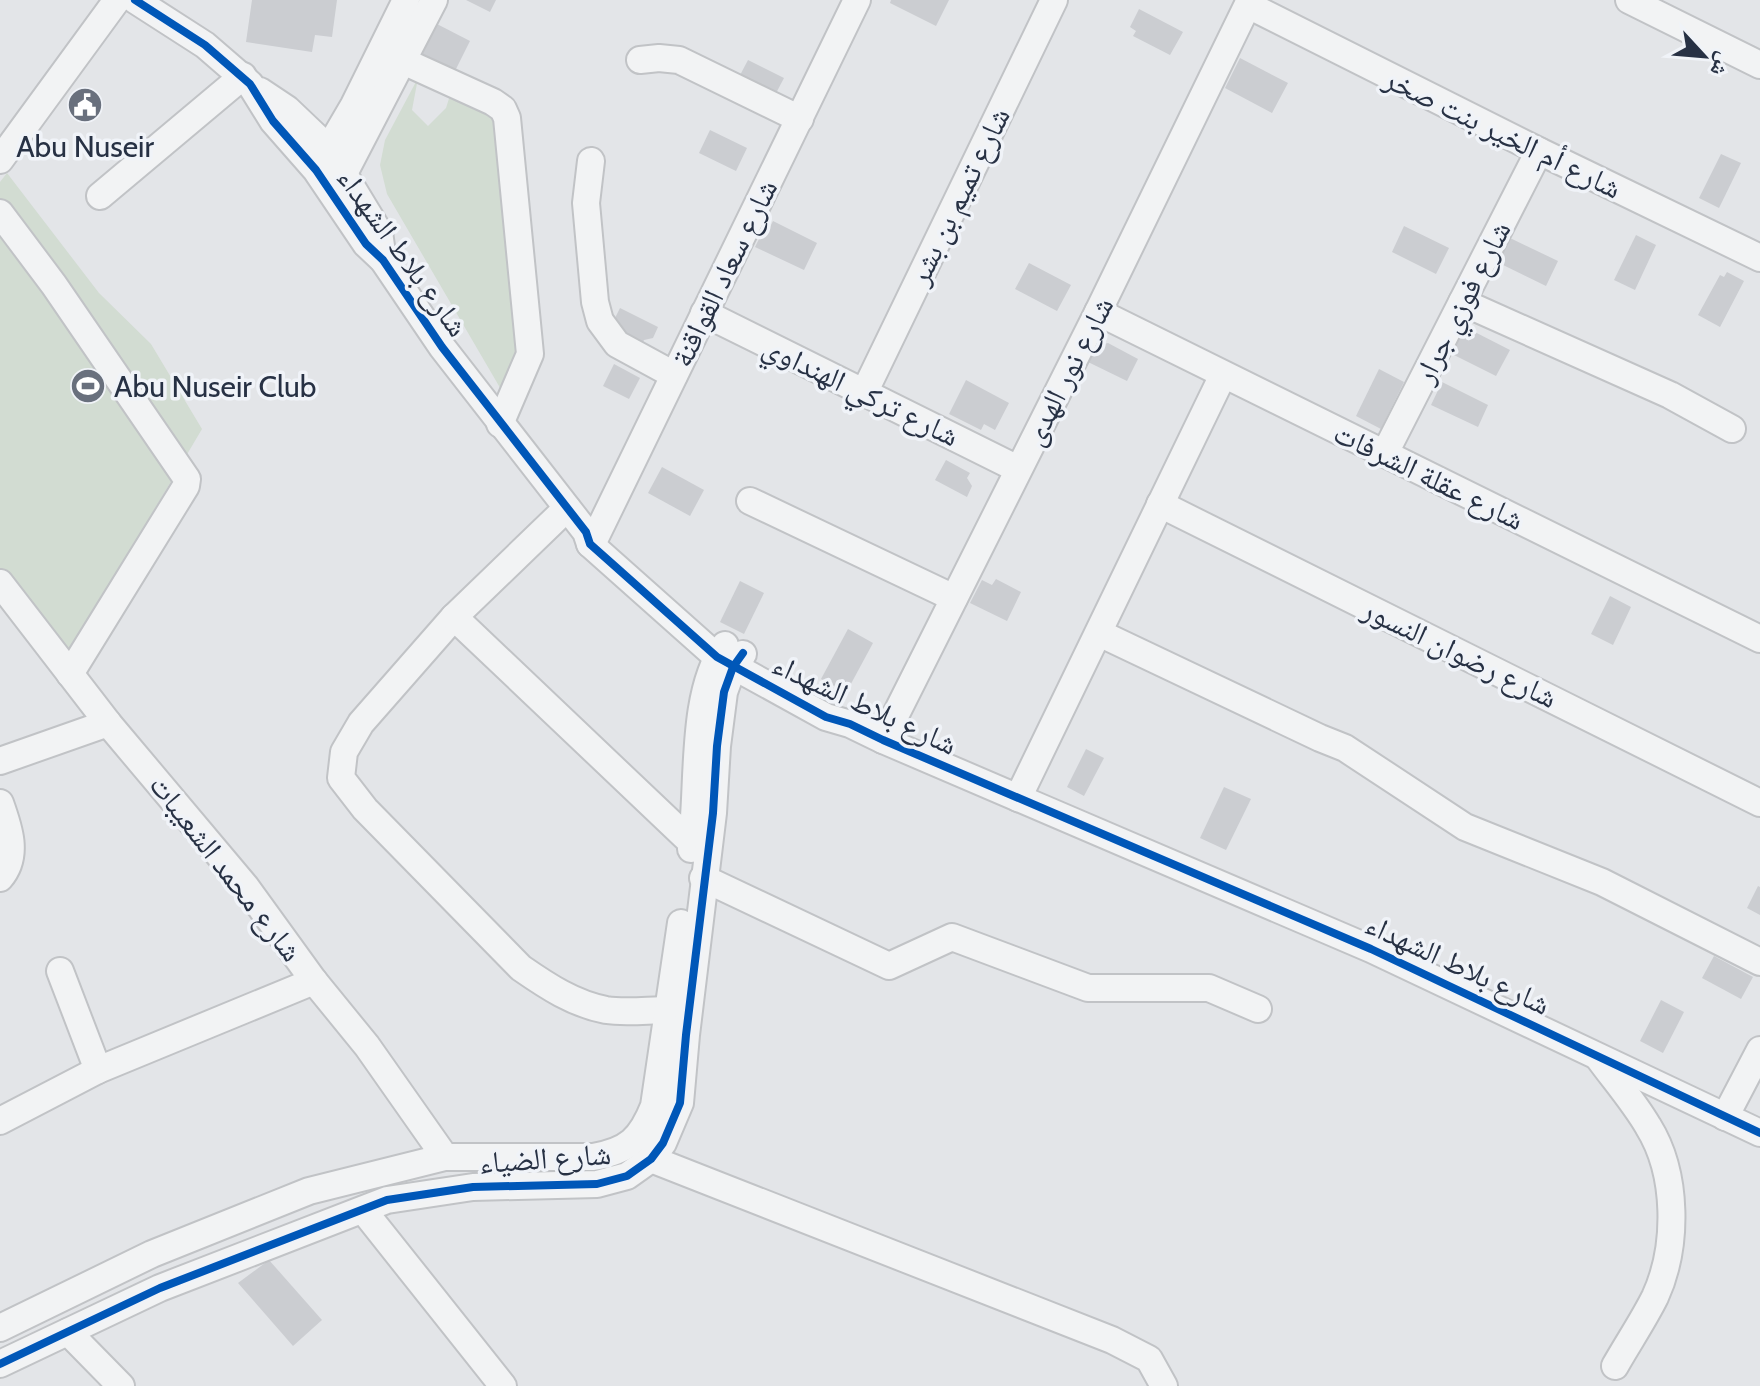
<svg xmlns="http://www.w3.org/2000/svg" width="1760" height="1386" font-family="Cabin,'Noto Naskh Arabic',sans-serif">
	<rect width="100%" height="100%" fill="#e3e5e8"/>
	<g fill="#d2dcd2">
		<polygon points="418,78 412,110 428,126 446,108 452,89 497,110 529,356 506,398 387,194 380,165 385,140"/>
		<polygon points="7,173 99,293 151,344 202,429 66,659 0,573 0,182"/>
	</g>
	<g fill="#cbcdd1">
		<polygon points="252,0 337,0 332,37 315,35 312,52 246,42"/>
		<polygon points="466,0 496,0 490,12"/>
		<polygon points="891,0 949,0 936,26 890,3"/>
		<polygon points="1139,9 1183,32 1170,55 1133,36 1136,31 1130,27"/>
		<polygon points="435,23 470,41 455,71 420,54"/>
		<polygon points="1240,58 1288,83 1272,113 1225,88"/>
		<polygon points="748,60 784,78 774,97 738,79"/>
		<polygon points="710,130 747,148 736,171 699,153"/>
		<polygon points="1721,154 1741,163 1719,208 1699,198"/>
		<polygon points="773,221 817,243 804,270 755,247 762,233 766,235"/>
		<polygon points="1404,226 1449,248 1436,274 1392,252"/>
		<polygon points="1636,235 1656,245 1635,290 1614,280"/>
		<polygon points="1510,238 1558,261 1546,286 1499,263"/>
		<polygon points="1029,263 1071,285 1057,311 1015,289"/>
		<polygon points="1727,272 1744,281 1720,327 1698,315 1720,275 1724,277"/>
		<polygon points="620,308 658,327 653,338 644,340 642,344 610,328"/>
		<polygon points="1463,326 1510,350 1496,376 1450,353"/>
		<polygon points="1108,343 1138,359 1127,381 1088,362 1096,346"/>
		<polygon points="614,364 640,378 629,399 603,386"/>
		<polygon points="1379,369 1404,382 1381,429 1356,416"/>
		<polygon points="966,380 1009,403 995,430 984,424 981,430 949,414"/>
		<polygon points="1442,382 1488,405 1478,427 1431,405"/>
		<polygon points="946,460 970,473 967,478 972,486 967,497 935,480"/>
		<polygon points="662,467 704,490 690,516 648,493"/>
		<polygon points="996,579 1021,592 1007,621 970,603 982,580 992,585"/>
		<polygon points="740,581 764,593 744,634 720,622"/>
		<polygon points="1610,596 1631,607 1613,645 1591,634"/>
		<polygon points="848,629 873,643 846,693 821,679"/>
		<polygon points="1086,749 1104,758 1084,796 1067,787"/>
		<polygon points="1224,787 1251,799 1226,850 1200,838"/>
		<polygon points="1758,886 1760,887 1760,915 1747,908"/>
		<polygon points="1714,956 1753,977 1741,999 1702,978"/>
		<polygon points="1661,1000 1684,1012 1663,1053 1640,1041"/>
		<polygon points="269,1260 322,1320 293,1346 238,1283"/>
	</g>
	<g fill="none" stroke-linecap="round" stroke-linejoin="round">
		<g stroke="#c1c3c6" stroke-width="30">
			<g id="minor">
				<polyline points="135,0 205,45 250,84 273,121 316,170 366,244 383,260 442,347 586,532 590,544 717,657 826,717 850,724 883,740 1371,949 1760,1133"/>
				<polyline points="1629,0 1760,65"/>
				<polyline points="1248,5 1539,151 1760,258"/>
				<polyline points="640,60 659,58 679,60 800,119"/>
				<polyline points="403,61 493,102 503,109 507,118 530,354 500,424"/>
				<polyline points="260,91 287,109 328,148 379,232 383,260"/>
				<polyline points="0,160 117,0"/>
				<polyline points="591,161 586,203 595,302 600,321 617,344 674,375"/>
				<polyline points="320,163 354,105 406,0"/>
				<polyline points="338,185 434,0"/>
				<polyline points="100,196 243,76"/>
				<polyline points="0,213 54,285 187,479 186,486 70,674"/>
				<polyline points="1462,302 1670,395 1732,429"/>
				<polyline points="1098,312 1760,639"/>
				<polyline points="704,313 1018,469"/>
				<polyline points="864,393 1054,0"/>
				<polyline points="1385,453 1539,151"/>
				<polyline points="750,501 954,598"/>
				<polyline points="1160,504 1760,803"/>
				<path d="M567 508 454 617 361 723 344 752 341 778 365 809 521 968C547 986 574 1004 606 1010 625 1013 648 1010 669 1010"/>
				<polyline points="590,544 596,536 857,0"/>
				<polyline points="0,583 108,723 246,887 314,981 367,1046 445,1157"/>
				<polyline points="454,617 692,843"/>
				<polyline points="1099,633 1320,738 1345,748 1465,827 1602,882 1760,962"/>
				<polyline points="883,740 1098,312 1250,0"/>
				<polyline points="0,761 108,723"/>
				<polyline points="1018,798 1223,375"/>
				<path d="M0 803C9 828 19 856 0 878"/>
				<path d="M691 849C700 788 689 696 725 645"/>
				<polyline points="703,878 889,966 952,937 1088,988 1209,988 1258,1009"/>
				<polyline points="60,971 98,1070"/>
				<path d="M1598 1057C1614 1079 1634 1102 1648 1126 1678 1174 1678 1247 1655 1297 1643 1321 1628 1343 1615 1366"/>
				<polyline points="1725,1117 1760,1050"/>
				<polyline points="0,1121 98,1070 314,981"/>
				<polyline points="651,1159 1112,1340 1149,1359 1164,1386"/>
				<polyline points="363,1210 503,1386"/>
				<path d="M0 1328 152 1254 309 1191 445 1157H593C628 1151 641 1139 654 1106L681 923"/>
				<polyline points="68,1332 121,1386"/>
				<polyline points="0,1364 160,1288 387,1200 473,1187 597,1184 627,1176 651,1159 663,1143 680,1103 686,1035 713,813 717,746 724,692 733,667 743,654"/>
			</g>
		</g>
		<use href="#minor" stroke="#f2f3f4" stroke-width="26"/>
		<g stroke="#f0f3f8" stroke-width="13">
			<g id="cycleway">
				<polyline points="135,0 205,45 250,84 273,121 316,170 366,244 383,260 442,347 586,532 590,544 717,657 826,717 850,724 883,740 1371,949 1760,1133"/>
				<polyline points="0,1364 160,1288 387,1200 473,1187 597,1184 627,1176 651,1159 663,1143 680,1103 686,1035 713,813 717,746 724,692 733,667 743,653"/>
			</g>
		</g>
		<use href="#cycleway" stroke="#0057b8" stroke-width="8"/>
	</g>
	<defs>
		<g id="civic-disc" transform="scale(1.8)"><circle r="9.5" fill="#69707d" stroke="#f0f3f8"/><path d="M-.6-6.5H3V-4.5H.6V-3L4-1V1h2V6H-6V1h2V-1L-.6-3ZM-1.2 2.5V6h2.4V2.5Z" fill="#fff"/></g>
		<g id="stadium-disc" transform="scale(1.8)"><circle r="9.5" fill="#69707d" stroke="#f0f3f8"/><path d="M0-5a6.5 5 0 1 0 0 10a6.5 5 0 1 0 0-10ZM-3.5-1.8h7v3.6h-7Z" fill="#fff"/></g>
	</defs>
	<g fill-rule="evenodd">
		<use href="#civic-disc" x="85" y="105"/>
		<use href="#stadium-disc" x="88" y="386"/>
	</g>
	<g text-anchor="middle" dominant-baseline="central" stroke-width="7" stroke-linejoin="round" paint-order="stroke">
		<g font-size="30" fill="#273144" stroke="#f0f3f8">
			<text transform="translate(1503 133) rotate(26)">شارع أم الخير بنت صخر</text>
			<text transform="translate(959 196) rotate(-64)">شارع تميم بن بشر</text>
			<text transform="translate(403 252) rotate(54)">شارع بلاط الشهداء</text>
			<text transform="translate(724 273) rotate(-64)">شارع سعاد القواقنة</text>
			<text transform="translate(1462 302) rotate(-63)">شارع فوزي جرار</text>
			<text transform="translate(1068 371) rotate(-63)">شارع نور الهدى</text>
			<text transform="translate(861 391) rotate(26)">شارع تركي الهنداوي</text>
			<text transform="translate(1429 476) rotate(26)">شارع عقلة الشرفات</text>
			<text transform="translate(1460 653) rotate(26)">شارع رضوان النسور</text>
			<text transform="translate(865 704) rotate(25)">شارع بلاط الشهداء</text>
			<text transform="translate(226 868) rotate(52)">شارع محمد الشعيبات</text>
			<text transform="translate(1458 964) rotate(25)">شارع بلاط الشهداء</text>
			<text transform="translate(545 1158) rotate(-4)">شارع الضياء</text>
		</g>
		<g font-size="30" fill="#273144" stroke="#f0f3f8">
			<text x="85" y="146">Abu Nuseir</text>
			<text x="114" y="386" text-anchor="start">Abu Nuseir Club</text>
		</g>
	</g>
	<g transform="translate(1704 56) rotate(116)" stroke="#f0f3f8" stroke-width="6" paint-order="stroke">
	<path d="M0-6L14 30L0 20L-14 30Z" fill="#273144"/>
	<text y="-12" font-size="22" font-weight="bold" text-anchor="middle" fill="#273144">ش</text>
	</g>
</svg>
